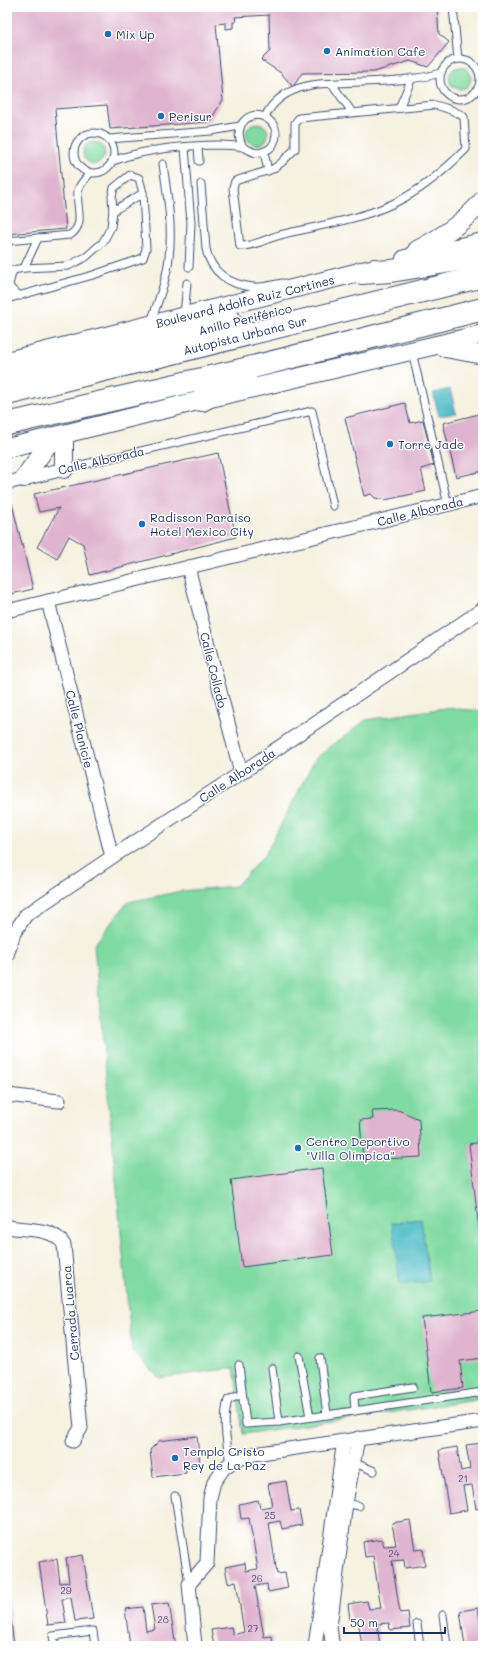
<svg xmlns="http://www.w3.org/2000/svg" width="490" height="1653" font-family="Mali,sans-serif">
	<rect width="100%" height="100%" fill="#fff"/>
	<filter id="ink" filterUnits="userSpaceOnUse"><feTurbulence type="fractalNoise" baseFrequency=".025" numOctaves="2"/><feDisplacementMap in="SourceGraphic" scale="8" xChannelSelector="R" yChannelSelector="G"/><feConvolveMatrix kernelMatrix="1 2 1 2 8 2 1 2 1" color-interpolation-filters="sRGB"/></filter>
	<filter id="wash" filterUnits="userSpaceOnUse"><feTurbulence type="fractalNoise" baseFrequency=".012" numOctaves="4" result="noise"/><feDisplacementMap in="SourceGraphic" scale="16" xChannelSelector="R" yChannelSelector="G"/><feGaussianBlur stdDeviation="0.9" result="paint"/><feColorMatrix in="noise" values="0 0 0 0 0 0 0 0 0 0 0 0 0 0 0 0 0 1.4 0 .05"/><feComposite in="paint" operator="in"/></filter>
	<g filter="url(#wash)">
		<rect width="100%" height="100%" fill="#f6f1e0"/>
		<g fill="#80daa1" stroke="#4e8480">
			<circle cx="460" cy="78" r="11"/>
			<circle cx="257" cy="134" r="11"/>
			<circle cx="94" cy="153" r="11"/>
			<polygon points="445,708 483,711 483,1399 243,1434 234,1368 159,1378 132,1351 94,945 128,902 182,891 236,886 266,853 316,758 366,720"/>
		</g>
		<g fill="#4ebcc7" stroke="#347692">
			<polygon points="450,389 456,413 439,416 433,393"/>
			<polygon points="421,1219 430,1281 400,1285 392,1223"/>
		</g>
		<g id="blocks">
			<g fill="#dfb4cf">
				<polygon points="7,7 437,7 439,34 449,42 428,67 410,61 374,72 302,73 293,87 281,73 261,60 270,51 269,15 235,17 236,22 233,22 233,28 226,29 226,23 216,24 223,100 209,122 110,129 107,105 55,109 66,229 7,234"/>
				<polygon points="405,403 410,423 423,420 434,465 421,469 426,491 385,500 375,498 371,494 364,496 345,418"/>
				<polygon points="483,413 483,471 456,477 443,423"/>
				<polygon points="218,453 236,537 90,575 83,544 69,536 57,559 37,547 59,508 39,512 34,494"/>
				<polygon points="7,496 10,496 33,589 7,595"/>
				<polygon points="398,1110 419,1119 421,1157 363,1160 360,1120 373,1119 372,1111"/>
				<polygon points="483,1142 483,1255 482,1255 469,1144"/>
				<polygon points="322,1168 333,1255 242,1267 231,1180"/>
				<polygon points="483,1311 483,1358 460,1361 463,1388 431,1392 422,1318"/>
				<polygon points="197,1436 200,1465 185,1466 186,1473 153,1477 150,1450 159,1441"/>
				<polygon points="483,1443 483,1508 476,1509 472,1485 463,1486 467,1510 449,1513 439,1450 457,1447 461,1471 470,1469 466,1445"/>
				<polygon points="286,1481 291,1511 299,1510 302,1525 282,1529 280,1521 269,1523 277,1574 285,1573 288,1588 268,1592 267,1584 255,1586 264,1637 272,1636 273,1646 222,1646 222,1644 214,1646 211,1630 231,1627 233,1635 244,1632 236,1581 228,1583 225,1567 245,1563 246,1571 258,1569 249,1518 241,1519 239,1504 258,1500 260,1508 272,1506 268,1484"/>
				<polygon points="410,1520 415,1550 423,1549 425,1565 405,1568 404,1560 392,1561 400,1613 408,1612 410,1628 390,1630 389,1623 377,1624 380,1646 362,1646 358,1619 350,1620 348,1604 367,1601 369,1609 381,1608 373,1556 365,1557 363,1542 382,1539 384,1546 396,1545 392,1523"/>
				<polygon points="83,1555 93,1619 75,1621 71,1598 62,1599 66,1623 48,1625 39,1562 57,1559 60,1583 69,1582 66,1558"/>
				<polygon points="7,1597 8,1597 14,1646 7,1646"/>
				<polygon points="169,1603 176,1646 130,1646 125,1609 143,1607 146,1631 155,1629 151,1605"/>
				<polygon points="478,1608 482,1632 483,1632 483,1646 465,1646 460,1611"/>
			</g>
		</g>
	</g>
	<g filter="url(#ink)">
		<use href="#blocks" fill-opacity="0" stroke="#3c4c72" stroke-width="1"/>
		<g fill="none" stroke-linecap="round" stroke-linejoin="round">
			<g stroke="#3c4c72" stroke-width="9">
				<g id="lane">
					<polyline points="453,7 458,59"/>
					<circle cx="460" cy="79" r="20"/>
					<polyline points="332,84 352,112"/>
					<path d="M435 105C443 107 458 112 464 117L466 149C448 167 426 186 404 198 369 218 322 225 284 234 269 237 254 247 240 246L233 188 235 181 273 169 281 163 295 149V123L299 118Z"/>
					<polyline points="399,108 412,78"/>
					<path d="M265 117C273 100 289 90 307 86 317 83 328 84 338 83 372 81 408 82 441 73"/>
					<circle cx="94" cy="153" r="20"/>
					<polyline points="109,139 211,131 240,126"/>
					<polyline points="198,147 199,161"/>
					<polyline points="185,148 191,223 189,267"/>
					<polyline points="264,152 268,171"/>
					<path d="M113 161C142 149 189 145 221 145 228 146 236 145 242 147 250 149 253 155 262 152 276 149 281 131 270 121 253 105 230 125 243 147"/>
					<path d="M201 184 206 249C211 272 229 285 253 287 262 288 274 284 283 283"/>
					<polyline points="113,211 143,193"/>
					<path d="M7 241 70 235C88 223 73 203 79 188 81 183 86 178 90 173"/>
					<polyline points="24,268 38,238"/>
					<polyline points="13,270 9,284 11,289 20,296"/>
					<polyline points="7,271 24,268 68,266 86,257 103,242 111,227 113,211 112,196 114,188 130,175 139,178 143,193 146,249 143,258 93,275 7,299"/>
					<polyline points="184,316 187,283"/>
					<path d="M151 322C158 301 167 279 169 257 173 226 167 194 163 164"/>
					<polyline points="412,352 448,505"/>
					<polyline points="64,469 312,411 333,506"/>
					<polyline points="299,1356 310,1417"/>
					<polyline points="320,1358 327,1415"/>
					<polyline points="239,1365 246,1424 279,1422 483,1392"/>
					<polyline points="272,1368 279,1422"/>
					<polyline points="355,1411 354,1396 413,1387"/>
					<polyline points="353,1462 374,1471"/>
					<path d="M230 1464C227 1442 222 1422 228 1400L242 1394"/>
					<polyline points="175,1496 189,1584"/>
					<polyline points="346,1503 359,1506"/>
					<polyline points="443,1615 447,1646"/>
					<polyline points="417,1624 420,1646"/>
					<polyline points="55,1646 53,1636 93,1631 95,1646"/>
				</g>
			</g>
			<g stroke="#3c4c72" stroke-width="15">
				<g id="street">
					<polyline points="7,483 64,469"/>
					<polyline points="188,567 241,773"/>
					<polyline points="48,601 112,857"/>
					<polyline points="7,611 483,496"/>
					<polyline points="7,955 14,933 26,915 112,857 241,773 483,609"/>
					<polyline points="7,1095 59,1101"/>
					<path d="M7 1227C25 1230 54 1227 64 1245L81 1428 73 1441"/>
					<polyline points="195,1646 189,1584 207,1563 210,1498 214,1482 224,1468 235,1460 254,1454 483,1421"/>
					<polyline points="315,1646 344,1440"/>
					<polyline points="334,1646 332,1642 330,1627 346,1503 358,1438"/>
				</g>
			</g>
			<g stroke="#3c4c72" stroke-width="20">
				<g id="secondary">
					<path d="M417 250C442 237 465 222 483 200"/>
					<polyline points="405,259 483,242"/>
					<polyline points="445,348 483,355"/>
					<polyline points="7,361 375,268"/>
					<polyline points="64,434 64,469"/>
					<polyline points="7,448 202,400 483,334"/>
					<polyline points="24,478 54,436"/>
				</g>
			</g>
			<g stroke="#3c4c72" stroke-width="24">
				<g id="highway">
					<polyline points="361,273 391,271 483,256"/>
					<polyline points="7,376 231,322"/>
					<polyline points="7,394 483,276"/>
					<polyline points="202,400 236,381 245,378"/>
					<polyline points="7,424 241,370 483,309"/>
				</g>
			</g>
			<use href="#lane" stroke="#fff" stroke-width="7"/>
			<use href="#street" stroke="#fff" stroke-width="13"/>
			<use href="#secondary" stroke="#fff" stroke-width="18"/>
			<use href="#highway" stroke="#fff" stroke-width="22"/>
		</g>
	</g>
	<g fill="#1f6fb2" stroke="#fff" stroke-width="1.5">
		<circle cx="108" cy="34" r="4"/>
		<circle cx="327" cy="51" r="4"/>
		<circle cx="161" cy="116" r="4"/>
		<circle cx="390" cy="444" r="4"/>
		<circle cx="142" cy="524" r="4"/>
		<circle cx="298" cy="1148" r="4"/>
		<circle cx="175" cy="1458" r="4"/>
	</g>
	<g text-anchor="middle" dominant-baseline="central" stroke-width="3" stroke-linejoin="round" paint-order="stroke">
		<g font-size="10" fill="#4c507a">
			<text x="463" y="1478">21</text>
			<text x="270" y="1515">25</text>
			<text x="394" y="1553">24</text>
			<text x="257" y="1578">26</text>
			<text x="66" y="1590">29</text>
			<text x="163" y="1619">28</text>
			<text x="253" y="1628">27</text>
		</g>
		<g font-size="12" fill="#1b2f5e" stroke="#fff" text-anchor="start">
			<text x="116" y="34">Mix Up</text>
			<text x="335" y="51">Animation Cafe</text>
			<text x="169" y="116">Perisur</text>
			<text x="398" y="444">Torre Jade</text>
			<text x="150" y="517">Radisson Paraiso<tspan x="150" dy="14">Hotel Mexico City</tspan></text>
			<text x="306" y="1141">Centro Deportivo<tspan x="306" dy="14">"Villa Olímpica"</tspan></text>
			<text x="183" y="1451">Templo Cristo<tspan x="183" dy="14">Rey de La Paz</tspan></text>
		</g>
		<g font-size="12" fill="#1b2f5e" stroke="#fff">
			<text transform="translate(245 301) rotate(-14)">Boulevard Adolfo Ruiz Cortines</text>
			<text transform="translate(245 319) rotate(-14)">Anillo Periférico</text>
			<text transform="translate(245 335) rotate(-14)">Autopista Urbana Sur</text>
			<text transform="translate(101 460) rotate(-13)">Calle Alborada</text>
			<text transform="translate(420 511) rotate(-14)">Calle Alborada</text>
			<text transform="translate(214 670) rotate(76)">Calle Collado</text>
			<text transform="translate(80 729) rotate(76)">Calle Planicie</text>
			<text transform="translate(237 775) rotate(-33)">Calle Alborada</text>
			<text transform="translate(70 1313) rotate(-95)">Cerrada Luarca</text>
		</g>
	</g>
	<rect width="490" height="1653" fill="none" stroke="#fff" stroke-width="24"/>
	<path d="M344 1627v6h101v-6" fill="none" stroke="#1b2f5e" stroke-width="2"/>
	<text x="350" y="1627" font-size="12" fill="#1b2f5e" stroke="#ffffff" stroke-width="3" paint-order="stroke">50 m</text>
</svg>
